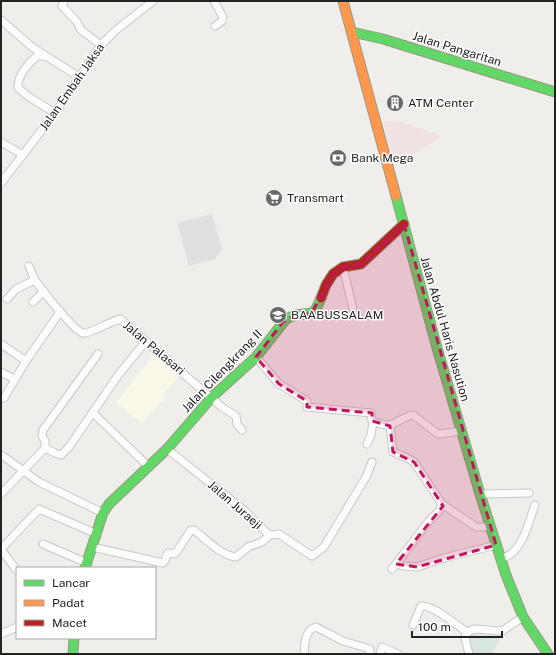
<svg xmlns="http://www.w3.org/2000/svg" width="556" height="655" font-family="'Public Sans',sans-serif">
	<rect width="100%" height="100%" fill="#f0eeeb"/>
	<polygon fill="#f1e3e1" points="381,121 402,122 442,136 396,166"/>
	<polygon fill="#f8f7e8" points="156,352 181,374 162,396 165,398 142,423 116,403"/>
	<polygon fill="#d9e6de" points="475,633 485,635 501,636 492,654 471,654 468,638"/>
	<polygon fill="#e0dfde" points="212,214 222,249 215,259 189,266 177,223"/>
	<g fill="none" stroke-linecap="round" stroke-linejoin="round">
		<g stroke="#c9c8c7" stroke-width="9">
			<g id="street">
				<polyline points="64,1 62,6 77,22 81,30 101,45"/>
				<polyline points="214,1 223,17 222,21 215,26"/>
				<polyline points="1,20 32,47 79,77"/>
				<path d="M45 56H37C29 63 17 76 18 88L29 97 55 113"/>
				<polyline points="1,142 23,155"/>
				<polyline points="1,183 55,113 101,45 115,31 153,1"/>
				<path d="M29 266C31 271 33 276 35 280 41 289 75 332 83 333 90 334 111 321 120 319L223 408 236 416 237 424 242 430"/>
				<polyline points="343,267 353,309"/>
				<polyline points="7,299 16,289 35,280"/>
				<polyline points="33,302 44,291"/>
				<polyline points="1,344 26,361"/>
				<path d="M256 357 279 384 307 401V407L371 413 372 421C377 423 383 425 388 425 397 424 404 416 413 415L438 434 462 431"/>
				<polyline points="1,372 14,379"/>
				<polyline points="4,398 26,361 60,312"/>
				<polyline points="93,413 149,467"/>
				<polyline points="390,425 393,452 407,458 414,462 442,504 476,527 484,527 490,526"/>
				<polyline points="367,444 371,435 373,422"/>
				<polyline points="45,448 45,441 42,436 43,430 98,354"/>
				<polyline points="167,449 244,510 268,534 270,535 279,534 312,556 324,547 366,477 372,462"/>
				<polyline points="3,456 39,482 103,513"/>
				<polyline points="1,494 45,448 55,453 61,455 69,447 119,374 146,341"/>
				<polyline points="480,494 529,493"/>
				<polyline points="43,544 87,563"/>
				<path d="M92 547 163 563 164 562 168 553 175 554 191 530H194C206 539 220 555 236 557L248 547 262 542 270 535"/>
				<polyline points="1,549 39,509 97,534"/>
				<polyline points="1,549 17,571"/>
				<path d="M501 559C505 557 509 556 512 553 525 542 529 520 535 505"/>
				<polyline points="396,564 403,566 417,567 444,558 496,545"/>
				<polyline points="392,569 429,521 440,510 442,504"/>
				<path d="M413 625 421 606C432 604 456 625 467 632"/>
				<polyline points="1,634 17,627"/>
				<path d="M304 654C305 644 304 637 311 629L316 627 343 641 370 649V654"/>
				<polyline points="380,654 382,647 398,654"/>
				<polyline points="469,654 465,638 467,632 474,629 502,631 523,617"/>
			</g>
		</g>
		<g stroke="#999a82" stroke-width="11">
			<g id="fast">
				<polyline points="352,32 383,39 555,92"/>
				<polyline points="396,196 437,348 480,494 506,575 523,617 548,654"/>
				<polyline points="85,568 103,513 109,504 167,449 212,397 256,357 286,319 295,315 312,313 316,309 321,298"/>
				<polyline points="73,654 74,638"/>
			</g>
		</g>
		<g stroke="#999a82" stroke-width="11">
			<polyline id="slow" points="343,1 396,196"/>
		</g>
		<g stroke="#999a82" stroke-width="11">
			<polyline id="jam" points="321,298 326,285 333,274 343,267 361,264 404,224"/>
		</g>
		<use href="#street" stroke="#fdfcfc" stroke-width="7"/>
		<use href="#fast" stroke="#63d668" stroke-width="9"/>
		<use href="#slow" stroke="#ff974d" stroke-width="9"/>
		<use href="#jam" stroke="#b3261e" stroke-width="9"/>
	</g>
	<path fill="#c2185b" fill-opacity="0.2" stroke="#c2185b" stroke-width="3" stroke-dasharray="8 5" stroke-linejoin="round" d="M404 224 496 545 417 567 396 564 443 506 414 462 393 452 390 426 372 421V413L307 407V401L279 384 256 357 283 322 295 315 311 314 333 274 343 267 361 264Z"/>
	<defs>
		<g id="building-disc" transform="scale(0.9)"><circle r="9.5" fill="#6a6968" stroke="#fff"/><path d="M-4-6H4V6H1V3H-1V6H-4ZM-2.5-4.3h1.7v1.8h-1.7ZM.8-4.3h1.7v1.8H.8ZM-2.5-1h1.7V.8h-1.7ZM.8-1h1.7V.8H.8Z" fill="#fff"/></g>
		<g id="bank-disc" transform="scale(0.9)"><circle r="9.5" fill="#6a6968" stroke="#fff"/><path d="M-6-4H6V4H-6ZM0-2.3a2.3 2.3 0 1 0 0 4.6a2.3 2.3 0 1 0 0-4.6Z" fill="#fff"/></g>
		<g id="supermarket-disc" transform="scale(0.9)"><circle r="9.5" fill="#6a6968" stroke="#fff"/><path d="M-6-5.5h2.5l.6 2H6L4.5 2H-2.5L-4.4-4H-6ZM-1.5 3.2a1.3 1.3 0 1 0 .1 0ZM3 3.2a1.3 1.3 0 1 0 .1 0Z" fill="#fff"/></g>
		<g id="school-disc" transform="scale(0.9)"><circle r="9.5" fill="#6a6968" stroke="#fff"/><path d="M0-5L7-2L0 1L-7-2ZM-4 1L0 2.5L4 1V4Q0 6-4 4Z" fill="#fff"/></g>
	</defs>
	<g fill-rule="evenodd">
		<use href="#building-disc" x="395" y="103"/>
		<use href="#bank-disc" x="338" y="158"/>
		<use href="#supermarket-disc" x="274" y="198"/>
		<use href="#school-disc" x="278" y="315"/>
	</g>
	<g text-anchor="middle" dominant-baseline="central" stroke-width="3" stroke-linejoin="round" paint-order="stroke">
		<g font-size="12" fill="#222" stroke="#fff">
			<text transform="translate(457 49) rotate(17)">Jalan Pangaritan</text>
			<text transform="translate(72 87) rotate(-55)">Jalan Embah Jaksa</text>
			<text transform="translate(445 329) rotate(74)">Jalan Abdul Haris Nasution</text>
			<text transform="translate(154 348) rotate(40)">Jalan Palasari</text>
			<text transform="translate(222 371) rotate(-46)">Jalan Cilengkrang II</text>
			<text transform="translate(235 505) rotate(41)">Jalan Juraeji</text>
		</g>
		<g font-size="12" fill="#222" stroke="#fff" text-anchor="start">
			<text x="408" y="103">ATM Center</text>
			<text x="351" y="158">Bank Mega</text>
			<text x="287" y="198">Transmart</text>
			<text x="291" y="315">BAABUSSALAM</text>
		</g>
	</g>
	<rect width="556" height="655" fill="none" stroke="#222222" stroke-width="4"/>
	<rect x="16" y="567" width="140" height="72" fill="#ffffff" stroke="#a7a7a7"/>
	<rect x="24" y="580" width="20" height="6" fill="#63d668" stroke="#a7a7a7"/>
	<text x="52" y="587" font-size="12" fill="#222222">Lancar</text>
	<rect x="24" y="600" width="20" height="6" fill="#ff974d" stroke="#a7a7a7"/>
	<text x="52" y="607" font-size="12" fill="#222222">Padat</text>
	<rect x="24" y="620" width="20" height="6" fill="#b3261e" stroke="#a7a7a7"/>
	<text x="52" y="627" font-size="12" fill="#222222">Macet</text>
	<path d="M412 631v6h90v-6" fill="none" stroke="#222222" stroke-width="2"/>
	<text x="418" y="631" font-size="12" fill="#222222" stroke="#ffffff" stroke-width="3" paint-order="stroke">100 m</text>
</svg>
